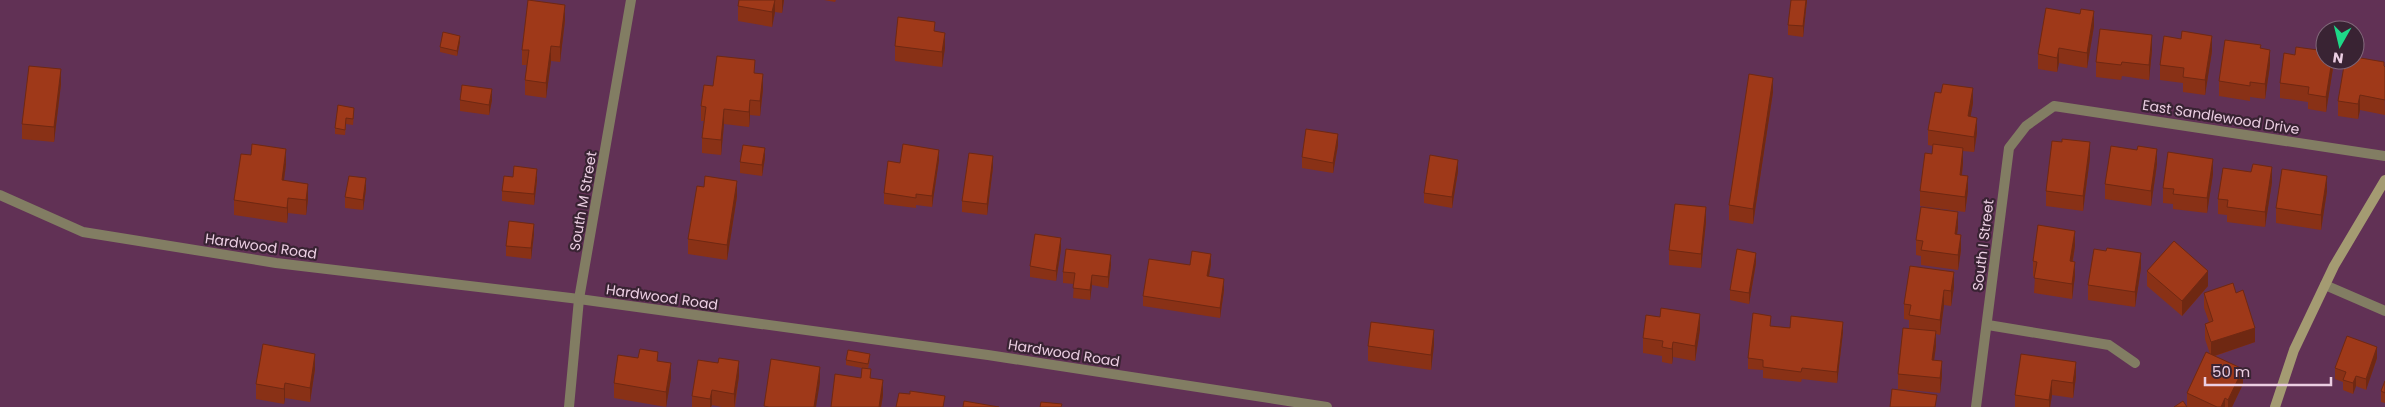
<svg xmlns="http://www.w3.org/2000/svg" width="2385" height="407" font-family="Poppins,sans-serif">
	<rect width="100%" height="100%" fill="#613155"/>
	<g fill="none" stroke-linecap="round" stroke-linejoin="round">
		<g stroke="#827d63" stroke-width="10">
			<polyline points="0,195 83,232 276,263 579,299 988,355 1327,407"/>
			<polyline points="2325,285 2385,311"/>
			<polyline points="1988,325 2109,345 2135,363"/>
			<polyline points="569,407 579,299 631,0"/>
			<polyline points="1976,407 2009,148 2026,126 2054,106 2385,156"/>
		</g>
		<polyline stroke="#a49b72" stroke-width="10" points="2275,407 2294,350 2334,266 2385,180"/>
	</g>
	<g fill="#893116">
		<polygon points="739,0 784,0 782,13 775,12 772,27 738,21 738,6"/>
		<polygon points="824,0 836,0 835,2"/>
		<polygon points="1791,0 1807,0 1803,37 1788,35 1788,25"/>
		<polygon points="565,20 560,62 551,61 546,98 525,95 525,80 527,65 522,65 522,50"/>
		<polygon points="2094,26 2087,68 2059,63 2057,72 2038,69 2038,54"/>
		<polygon points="935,31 945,48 942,67 895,61 895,46"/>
		<polygon points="460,42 457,56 440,52 440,47"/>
		<polygon points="2152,50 2149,80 2122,76 2121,80 2096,77 2096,62"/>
		<polygon points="2212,51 2205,95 2183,92 2183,83 2160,80 2160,65"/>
		<polygon points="2333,60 2333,68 2326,112 2308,109 2308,102 2280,98 2280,83"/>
		<polygon points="2270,65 2265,99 2250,97 2250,101 2219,96 2219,81"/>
		<polygon points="2384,67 2385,115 2360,110 2358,119 2338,116 2338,101"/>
		<polygon points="755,73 763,89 760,116 750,115 749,127 724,124 721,155 702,153 702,138 704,121 701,121 701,106 713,86"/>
		<polygon points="61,84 54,142 22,139 22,124"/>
		<polygon points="1773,92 1753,224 1729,220 1729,205"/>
		<polygon points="460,100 492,100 489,115 460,111"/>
		<polygon points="1973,103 1970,117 1977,133 1974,152 1963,151 1963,163 1962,175 1968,191 1965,212 1920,206 1920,191 1932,154 1933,146 1928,145 1928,130"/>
		<polygon points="338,105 354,113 353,125 346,124 345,135 335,134 335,128"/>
		<polygon points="1338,145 1333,173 1302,168 1302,157"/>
		<polygon points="2090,157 2083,211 2046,206 2046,191"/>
		<polygon points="765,158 762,176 740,173 740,162"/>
		<polygon points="939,160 932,207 916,205 916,208 884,204 884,193"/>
		<polygon points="286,164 284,180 308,199 306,215 288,213 287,223 234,215 234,200"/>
		<polygon points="2157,164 2151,206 2105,199 2105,184"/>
		<polygon points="993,167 987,215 962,212 962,201"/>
		<polygon points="1458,171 1452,208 1424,203 1424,193"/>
		<polygon points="2213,174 2207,213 2173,209 2173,204 2163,203 2163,188"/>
		<polygon points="513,177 537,180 534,205 502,201 502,191"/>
		<polygon points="2272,182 2265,227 2227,222 2227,215 2218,214 2218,199"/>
		<polygon points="704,187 737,196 727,260 688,254 688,239"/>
		<polygon points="366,189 363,210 345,208 345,197"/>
		<polygon points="2327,191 2321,230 2276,223 2276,208"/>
		<polygon points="1706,222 1701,268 1669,265 1669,250"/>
		<polygon points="1958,227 1957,234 1961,250 1958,270 1921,265 1921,256 1916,255 1916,240"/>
		<polygon points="534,234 531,259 506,256 506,246"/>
		<polygon points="2075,246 2073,261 2075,276 2072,299 2034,293 2035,277 2033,276 2033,261"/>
		<polygon points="1061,249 1056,281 1030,277 1030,266"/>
		<polygon points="1756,263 1749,304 1730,300 1730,290"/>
		<polygon points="1211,264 1209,277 1224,290 1220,318 1143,306 1143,296 1190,265"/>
		<polygon points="1111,265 1108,288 1092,285 1090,300 1073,298 1074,284 1063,283 1063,272"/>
		<polygon points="2141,268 2135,307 2088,300 2088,285"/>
		<polygon points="2147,271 2208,286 2182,316 2147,286"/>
		<polygon points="1954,287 1951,306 1944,305 1940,335 1936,334 1936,346 1934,360 1942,376 1940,393 1898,389 1898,374 1909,328 1909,320 1904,319 1904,304"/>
		<polygon points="2204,293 2236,293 2255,342 2215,356 2243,384 2232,407 2187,407 2187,393 2210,354 2205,339 2205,324 2209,322 2204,308"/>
		<polygon points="1771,326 1843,332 1837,383 1802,379 1801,382 1763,378 1763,370 1748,369 1748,358"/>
		<polygon points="1700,329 1695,361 1673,357 1672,364 1662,362 1662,356 1643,353 1643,338"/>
		<polygon points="1434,345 1431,370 1368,361 1368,346"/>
		<polygon points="638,358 658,361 671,378 666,407 614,398 614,383"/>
		<polygon points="2377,358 2366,390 2356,386 2353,394 2343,390 2343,382 2335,379 2335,368"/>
		<polygon points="870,359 868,369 871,378 883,395 881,407 831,407 861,378 862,368 846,365 846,360"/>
		<polygon points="2076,362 2076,377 2073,398 2052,395 2050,407 2015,407 2015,395"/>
		<polygon points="718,363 739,376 735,407 722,407 712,405 711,407 692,407 692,396"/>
		<polygon points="315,369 310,402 285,398 284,404 256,399 256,384"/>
		<polygon points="2385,381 2385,403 2381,402 2381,391"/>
	</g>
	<g fill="#6f2812">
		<polygon points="775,0 775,12 772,27 772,12"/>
		<polygon points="782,0 784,0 782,13"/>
		<polygon points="1806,0 1807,0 1803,37 1803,26"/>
		<polygon points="565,5 565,20 560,62 560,47"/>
		<polygon points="2094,11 2094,26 2087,68 2087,53"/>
		<polygon points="945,33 945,48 942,67 942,52"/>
		<polygon points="2152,35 2152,50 2149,80 2149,65"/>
		<polygon points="460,36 460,42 457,56 457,51"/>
		<polygon points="2212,36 2212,51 2205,95 2205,80"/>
		<polygon points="551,46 551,61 546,98 546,83"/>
		<polygon points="2059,48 2059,63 2057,72 2057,58"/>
		<polygon points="2270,50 2270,65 2265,99 2265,84"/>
		<polygon points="2332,60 2333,60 2333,68 2326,112 2326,97"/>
		<polygon points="61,69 61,84 54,142 54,127"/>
		<polygon points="763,74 763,89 760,116 760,101"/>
		<polygon points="1773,78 1773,92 1753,224 1753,209"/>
		<polygon points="1973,88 1973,103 1968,131 1968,116"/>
		<polygon points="492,89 492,100 489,115 489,105"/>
		<polygon points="2360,95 2360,110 2358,119 2358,104"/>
		<polygon points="750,100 750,115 749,127 749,112"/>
		<polygon points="724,109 724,124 721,155 721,140"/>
		<polygon points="1977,118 1977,133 1974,152 1974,137"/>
		<polygon points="1338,134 1338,145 1333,173 1333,163"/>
		<polygon points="2090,142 2090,157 2083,211 2083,196"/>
		<polygon points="765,148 765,158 762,176 762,165"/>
		<polygon points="1963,148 1963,163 1960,190 1960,175"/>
		<polygon points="286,149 286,164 282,195 282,180"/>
		<polygon points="2157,149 2157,164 2151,206 2151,191"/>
		<polygon points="939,150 939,160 932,207 932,196"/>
		<polygon points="993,156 993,167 987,215 987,204"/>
		<polygon points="2213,159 2213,174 2207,213 2207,198"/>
		<polygon points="1458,160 1458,171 1452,208 1452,197"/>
		<polygon points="2272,167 2272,182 2265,227 2265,212"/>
		<polygon points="537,169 537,180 534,205 534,194"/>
		<polygon points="1968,176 1968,191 1965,212 1965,197"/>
		<polygon points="2327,176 2327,191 2321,230 2321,215"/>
		<polygon points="366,178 366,189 363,210 363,200"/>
		<polygon points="737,181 737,196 727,260 727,245"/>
		<polygon points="308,184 308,199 306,215 306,200"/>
		<polygon points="288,198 288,213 287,223 287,208"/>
		<polygon points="1706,207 1706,222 1701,268 1701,254"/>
		<polygon points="1958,212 1958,227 1955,249 1955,234"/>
		<polygon points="534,224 534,234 531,259 531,248"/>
		<polygon points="2075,231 2075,246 2070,276 2070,261"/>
		<polygon points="1961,235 1961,250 1958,270 1958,255"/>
		<polygon points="1061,238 1061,249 1056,281 1056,271"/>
		<polygon points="1756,253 1756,263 1749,304 1749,293"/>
		<polygon points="2141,253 2141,268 2135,307 2135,292"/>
		<polygon points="1211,254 1211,264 1207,287 1207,276"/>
		<polygon points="1111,255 1111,265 1108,288 1108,277"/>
		<polygon points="2075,262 2075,276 2072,299 2072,284"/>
		<polygon points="2208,271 2208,286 2182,316 2182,301"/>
		<polygon points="1954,272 1954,287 1951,306 1951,291"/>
		<polygon points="1092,275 1092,285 1090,300 1090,290"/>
		<polygon points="1224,279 1224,290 1220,318 1220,308"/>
		<polygon points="1944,290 1944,305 1940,335 1940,320"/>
		<polygon points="1700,314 1700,329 1695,361 1695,346"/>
		<polygon points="1843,322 1843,332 1837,383 1837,372"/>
		<polygon points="2255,328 2255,342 2211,357 2211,342"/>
		<polygon points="1434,330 1434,345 1431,370 1431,355"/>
		<polygon points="1936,331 1936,346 1932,375 1932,360"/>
		<polygon points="1673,342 1673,357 1672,364 1672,349"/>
		<polygon points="2377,347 2377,358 2366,390 2366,379"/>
		<polygon points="315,354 315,369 310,402 310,388"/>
		<polygon points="739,361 739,376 734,407 734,394"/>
		<polygon points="1942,361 1942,376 1940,393 1940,378"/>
		<polygon points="2076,362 2076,377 2073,398 2073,383"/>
		<polygon points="671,363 671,378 666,407 666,392"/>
		<polygon points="820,367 820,382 816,407 814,407"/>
		<polygon points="2243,369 2243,384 2232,407 2228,407 2228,400"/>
		<polygon points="2356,376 2356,386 2353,394 2353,383"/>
		<polygon points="883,380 883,395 881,407 879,407"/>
		<polygon points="2052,380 2052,395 2050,407 2049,407 2049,400"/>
		<polygon points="285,383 285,398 284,404 284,389"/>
		<polygon points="712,390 712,405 711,407 710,407 710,399"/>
		<polygon points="2225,398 2225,407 2221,407"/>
	</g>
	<g fill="#9f3919" stroke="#6f2812">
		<polygon points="528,0 565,5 560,47 551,46 546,83 525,80 529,50 522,50"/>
		<polygon points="739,0 775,0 772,12 738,6"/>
		<polygon points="1791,0 1806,0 1803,26 1788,25"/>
		<polygon points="2046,8 2080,14 2081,9 2094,11 2087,53 2059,48 2057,58 2038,54"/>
		<polygon points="898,17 935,22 934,31 945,33 942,52 895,46"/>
		<polygon points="2100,29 2152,35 2149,65 2122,62 2121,65 2096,62"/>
		<polygon points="2182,31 2212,36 2205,80 2183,77 2184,68 2160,65 2164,36 2181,39"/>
		<polygon points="443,32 460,36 457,51 440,47"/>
		<polygon points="2225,40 2261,45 2260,48 2270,50 2265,84 2250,82 2250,86 2219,81"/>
		<polygon points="2296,47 2325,51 2325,60 2332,60 2326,97 2308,94 2309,87 2280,83 2284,53 2295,55"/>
		<polygon points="717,56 755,60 754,73 763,74 760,101 750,100 749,112 724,109 721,140 702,138 706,107 701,106 704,85 713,86"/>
		<polygon points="2355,57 2384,62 2384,66 2385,67 2385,100 2360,95 2358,104 2338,101 2345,60 2355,60"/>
		<polygon points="29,66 61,69 54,127 22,124"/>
		<polygon points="1749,74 1773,78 1753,209 1729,205"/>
		<polygon points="1943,84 1973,88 1968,116 1977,118 1974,137 1928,130 1935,92 1941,93"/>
		<polygon points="462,85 492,89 489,105 460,100"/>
		<polygon points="338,105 354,108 353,119 346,118 345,130 335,128"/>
		<polygon points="1306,129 1338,134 1333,163 1302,157"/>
		<polygon points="2062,139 2090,142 2083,196 2046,191 2052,141 2062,142"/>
		<polygon points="252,144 286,149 282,180 308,184 306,200 288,198 287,208 234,200 241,154 251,155"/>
		<polygon points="903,144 939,150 932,196 916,194 916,198 884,193 888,161 900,163"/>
		<polygon points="1933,144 1963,148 1960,175 1968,176 1965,197 1920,191 1925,153 1932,154"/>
		<polygon points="743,145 765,148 762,165 740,162"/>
		<polygon points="2111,146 2137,150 2138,146 2157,149 2151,191 2105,184"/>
		<polygon points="2168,152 2213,159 2207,198 2173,194 2174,189 2163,188"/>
		<polygon points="969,153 993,156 987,204 962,201"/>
		<polygon points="1430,155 1458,160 1452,197 1424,193"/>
		<polygon points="2253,164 2272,167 2265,212 2227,207 2228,200 2218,199 2223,168 2251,172"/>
		<polygon points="514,166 537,169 534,194 502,191 504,176 513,177"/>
		<polygon points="2282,169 2327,176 2321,215 2276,208"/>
		<polygon points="349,176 366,178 363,200 345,197"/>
		<polygon points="705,176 737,181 727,245 688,239 697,186 704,187"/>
		<polygon points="1675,204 1706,207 1701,254 1669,250"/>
		<polygon points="1921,207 1958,212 1955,234 1961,235 1958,255 1921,250 1923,241 1916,240"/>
		<polygon points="509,221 534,224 531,248 506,246"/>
		<polygon points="2038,225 2075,231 2070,261 2075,262 2072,284 2034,278 2037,262 2033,261"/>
		<polygon points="1035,234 1061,238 1056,271 1030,266"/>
		<polygon points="2174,241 2208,271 2182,301 2147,271"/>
		<polygon points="2107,248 2141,253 2135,292 2088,285 2094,249 2106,251"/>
		<polygon points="1066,249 1111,255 1108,277 1092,275 1090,290 1073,288 1075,273 1063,272"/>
		<polygon points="1737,249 1756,253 1749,293 1730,290"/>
		<polygon points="1192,251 1211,254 1207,276 1224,279 1220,308 1143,296 1149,259 1190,265"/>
		<polygon points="1910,266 1954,272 1951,291 1944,290 1940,320 1909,315 1911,305 1904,304"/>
		<polygon points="2233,283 2236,293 2243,290 2255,328 2211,342 2205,324 2213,321 2204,293"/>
		<polygon points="1661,308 1700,314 1695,346 1673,342 1672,349 1662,347 1663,341 1643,338 1646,315 1660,317"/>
		<polygon points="1753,313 1771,316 1770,326 1790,328 1791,316 1843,322 1837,372 1802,368 1801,372 1763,367 1763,360 1748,358"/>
		<polygon points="1371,322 1434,330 1431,355 1368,346"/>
		<polygon points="1903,328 1936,331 1932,360 1942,361 1940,378 1898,374"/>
		<polygon points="2347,336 2377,347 2366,379 2356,376 2353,383 2343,380 2346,372 2335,368"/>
		<polygon points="263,344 315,354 310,388 285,383 284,389 256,384"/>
		<polygon points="640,349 658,352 657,361 671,363 666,392 614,383 618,355 638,358"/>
		<polygon points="848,350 870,354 868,364 846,360"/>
		<polygon points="2206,352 2243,369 2228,400 2225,398 2221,407 2217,407 2187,393"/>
		<polygon points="2021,354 2076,362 2073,383 2052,380 2049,400 2015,395"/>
		<polygon points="719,358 739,361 734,394 712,390 710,399 692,396 698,360 718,363"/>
		<polygon points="771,359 820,367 814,407 769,407 764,406"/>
		<polygon points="862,368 871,369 870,378 883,380 879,407 831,407 835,374 861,378"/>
		<polygon points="2385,381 2385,393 2381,391"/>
		<polygon points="1892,389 1937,395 1935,407 1890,407"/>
		<polygon points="910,391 945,396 943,407 896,407 899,393 910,394"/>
		<polygon points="964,401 999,407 963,407"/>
		<polygon points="2183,401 2187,407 2174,407"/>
		<polygon points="1041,402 1062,404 1061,407 1040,407"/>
	</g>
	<g text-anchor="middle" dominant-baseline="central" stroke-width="4.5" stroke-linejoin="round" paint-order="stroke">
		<g font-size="14" fill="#ebcee2" stroke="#392333">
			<text transform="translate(2221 117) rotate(9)">East Sandlewood Drive</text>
			<text transform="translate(583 201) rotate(-80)">South M Street</text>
			<text transform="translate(1983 245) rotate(-83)">South I Street</text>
			<text transform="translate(261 246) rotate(8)">Hardwood Road</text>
			<text transform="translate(662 297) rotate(8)">Hardwood Road</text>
			<text transform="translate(1064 353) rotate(9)">Hardwood Road</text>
		</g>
	</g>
	<g transform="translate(2340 45) rotate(188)"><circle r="24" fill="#392333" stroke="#806779"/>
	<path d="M0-4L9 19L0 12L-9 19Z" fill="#1ed888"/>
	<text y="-8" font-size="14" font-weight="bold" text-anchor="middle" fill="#ebcee2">N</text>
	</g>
	<path d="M2205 377v8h126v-8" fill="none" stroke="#ebcee2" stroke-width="2.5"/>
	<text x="2212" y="377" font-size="15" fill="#ebcee2" stroke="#392333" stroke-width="4" paint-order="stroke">50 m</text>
</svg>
